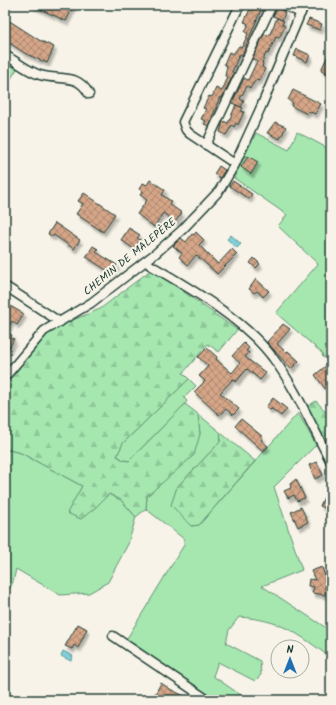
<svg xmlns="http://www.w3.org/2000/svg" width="336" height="705" font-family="Kalam,sans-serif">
	<defs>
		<pattern id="forest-firs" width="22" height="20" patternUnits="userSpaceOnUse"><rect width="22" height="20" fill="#a6e7b0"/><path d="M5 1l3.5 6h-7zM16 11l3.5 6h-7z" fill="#8ec798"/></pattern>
		<pattern id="water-ripples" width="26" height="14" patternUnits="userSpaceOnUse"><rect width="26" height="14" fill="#80d1db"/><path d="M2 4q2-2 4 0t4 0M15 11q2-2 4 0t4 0" fill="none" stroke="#6eb4bd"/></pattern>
		<pattern id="building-cross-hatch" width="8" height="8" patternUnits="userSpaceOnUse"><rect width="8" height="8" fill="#d5a588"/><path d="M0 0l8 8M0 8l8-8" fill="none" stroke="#ac8870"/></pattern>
		<filter id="shadow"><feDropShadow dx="2.5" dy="4" stdDeviation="1" flood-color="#0004"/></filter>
	</defs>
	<rect width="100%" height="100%" fill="#f7f3e8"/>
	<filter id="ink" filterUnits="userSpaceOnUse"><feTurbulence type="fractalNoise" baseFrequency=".025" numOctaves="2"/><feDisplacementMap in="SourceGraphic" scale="8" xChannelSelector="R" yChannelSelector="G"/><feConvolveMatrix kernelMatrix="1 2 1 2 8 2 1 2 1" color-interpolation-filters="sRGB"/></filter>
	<g filter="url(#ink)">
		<g fill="#a6e7b0" stroke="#629272">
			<polygon points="5,62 17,69 5,88"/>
			<polygon points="297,132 331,150 331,353 323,358 322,353 276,313 318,264 278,226 287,215 234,178 256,133 289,150"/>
			<polygon points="189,379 196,386 184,398 187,401 185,404 129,461 123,460 117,455 123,443"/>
			<path d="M298 413 316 445 274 487 302 570 262 586 331 631V658C297 633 282 620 239 617L229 630 226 643 260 661 261 675 255 681 218 662 213 676 248 700H213L126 640 184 545V539L146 509 147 496 157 487 200 434 198 414 221 433 220 442 177 487 191 526 199 525Z"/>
			<polygon points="5,449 21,453 82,486 68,513 95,508 108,494 121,500 136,517 128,544 108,582 89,593 60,595 16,569 13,582 5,598"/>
		</g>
		<g fill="url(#forest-firs)" stroke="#629272">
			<polygon points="152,269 237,330 219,352 208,344 183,373 189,379 123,443 117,456 123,460 129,461 185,404 198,414 200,434 194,455 147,496 146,509 136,517 121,500 109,494 95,508 81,519 67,513 82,486 21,453 5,449 5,383 53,328 100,309"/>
			<polygon points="316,401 327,413 331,411 331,443 322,437 305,408"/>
			<polygon points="221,433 255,461 199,525 191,526 171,505 177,487 220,442"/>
		</g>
		<g fill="url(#water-ripples)" stroke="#599698">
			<polygon points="231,235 241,244 237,248 227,239"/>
			<polygon points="63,651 73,656 71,661 61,656"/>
		</g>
		<g fill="url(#building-cross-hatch)" stroke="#1f3d34" filter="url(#shadow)">
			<polygon points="31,5 74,5 66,21"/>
			<polygon points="250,5 266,5 263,11 261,10 242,55 240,54 237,60 232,72 234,73 222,98 220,97 209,126 204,124 206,121 201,119 206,109 203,108 209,96 212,97 216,88 222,91 228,77 225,76 227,66 224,64 229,52 233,54 239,46 242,47 248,34 245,32 248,26 247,23 244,22 250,9 253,10 255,7"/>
			<polygon points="278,7 285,13 282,20 273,16"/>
			<polygon points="5,18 39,40 54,47 47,63 26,54 5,40"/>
			<polygon points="277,18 284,21 282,24 285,26 279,38 276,37 268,54 266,53 262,63 263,64 262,67 265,69 259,81 256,80 250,88 247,86 240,99 244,101 241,107 232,103 244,78 248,80 257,61 252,59 264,34 269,36"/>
			<polygon points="309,19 322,24 320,30 306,25"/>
			<polygon points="297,49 310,55 307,62 294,56"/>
			<polygon points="331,49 331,75 321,70"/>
			<polygon points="293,90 321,104 315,114 308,111 307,114 291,106 293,103 288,100"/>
			<polygon points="236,105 243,108 241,111 244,112 238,125 236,123 234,127 232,125 226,135 220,132 223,121 228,123"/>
			<polygon points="275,122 286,127 280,139 267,133"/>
			<polygon points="248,156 258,162 251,174 241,167"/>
			<polygon points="219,166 225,170 220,178 214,174"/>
			<polygon points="150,180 165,190 162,195 171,201 169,204 182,213 175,222 163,213 154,227 137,214 147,200 140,195 143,191 139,189 143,183 147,185"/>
			<polygon points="233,181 252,194 249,199 229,186"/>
			<polygon points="84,193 115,214 103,232 76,214 83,204 78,201"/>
			<polygon points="55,223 80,240 74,249 54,235 52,237 48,234"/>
			<polygon points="129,228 140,235 137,238 140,240 134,249 121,240"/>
			<polygon points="196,232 204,240 199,245 218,264 232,249 237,254 217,274 196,255 188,265 179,257 182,253 173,246 181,238 186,242 192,234 194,235"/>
			<polygon points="93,246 98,249 96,252 117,265 111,273 86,257"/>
			<polygon points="254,258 260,264 256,268 250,263"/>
			<polygon points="256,279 269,291 263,297 257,291 254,293 249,289"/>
			<polygon points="5,303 24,314 17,325 12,321 6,332 12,335 11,338 14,339 5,355"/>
			<polygon points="283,324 290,329 277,344 286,352 288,351 299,361 291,369 267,342"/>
			<polygon points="244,343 249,348 246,351 249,353 245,357 266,373 260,380 247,369 236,382 233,379 220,393 239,409 233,415 226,409 219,415 194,392 205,381 199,376 208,366 198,357 207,348 217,357 216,359 232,373 240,363 232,356"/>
			<polygon points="327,365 331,370 331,397 315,375"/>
			<polygon points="273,398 287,409 281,416 272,409 270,410 266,407"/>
			<polygon points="241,419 263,437 261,440 268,446 263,451 235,426"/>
			<polygon points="317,462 323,475 315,479 309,465"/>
			<polygon points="296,479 305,498 297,501 294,495 288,498 284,491 291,488 290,484"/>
			<polygon points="324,497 331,501 331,511 320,506"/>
			<polygon points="301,507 308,522 298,527 291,512"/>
			<polygon points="322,567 326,579 325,595 312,593 314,587 308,586 309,579 315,580 311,571"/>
			<polygon points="78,624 87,629 78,648 74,645 72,649 65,646"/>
			<polygon points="161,683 170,689 192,700 152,700"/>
		</g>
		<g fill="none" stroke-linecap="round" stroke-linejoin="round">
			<g stroke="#1f3d34" stroke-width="11">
				<g id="minor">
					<polyline points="283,5 301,13"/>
					<path d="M5 55C16 61 27 71 40 75 59 81 77 72 89 94"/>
					<polyline points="206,145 272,5"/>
					<polyline points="235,164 190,134 186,130 183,122 240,5"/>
					<path d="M146 261 150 265C190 288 246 321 273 358 296 388 313 429 331 462"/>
					<polyline points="5,286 60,322"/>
					<polyline points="5,377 44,331 91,303 156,253 182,230 219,191 235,164 261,107 304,5"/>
					<polyline points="113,636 208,700"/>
				</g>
			</g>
			<use href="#minor" stroke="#f7f3e8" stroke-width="8"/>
		</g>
	</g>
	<g text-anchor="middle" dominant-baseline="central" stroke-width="4" stroke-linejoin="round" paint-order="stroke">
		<g font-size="11" fill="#1f3d34" stroke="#f7f3e8">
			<text transform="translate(130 257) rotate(-39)">CHEMIN DE MALEPÈRE</text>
		</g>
	</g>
	<rect width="336" height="705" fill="none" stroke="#f7f3e8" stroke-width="20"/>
	<rect x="10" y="10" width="316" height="685" fill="none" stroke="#1f3d34" stroke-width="1.5" filter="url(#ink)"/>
	<g transform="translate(290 659)"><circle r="19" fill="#f7f3e8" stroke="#a1aaa0"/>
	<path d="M0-3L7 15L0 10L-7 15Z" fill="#1f6fb2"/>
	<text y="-6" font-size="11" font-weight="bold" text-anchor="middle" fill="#1f3d34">N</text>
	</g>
</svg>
